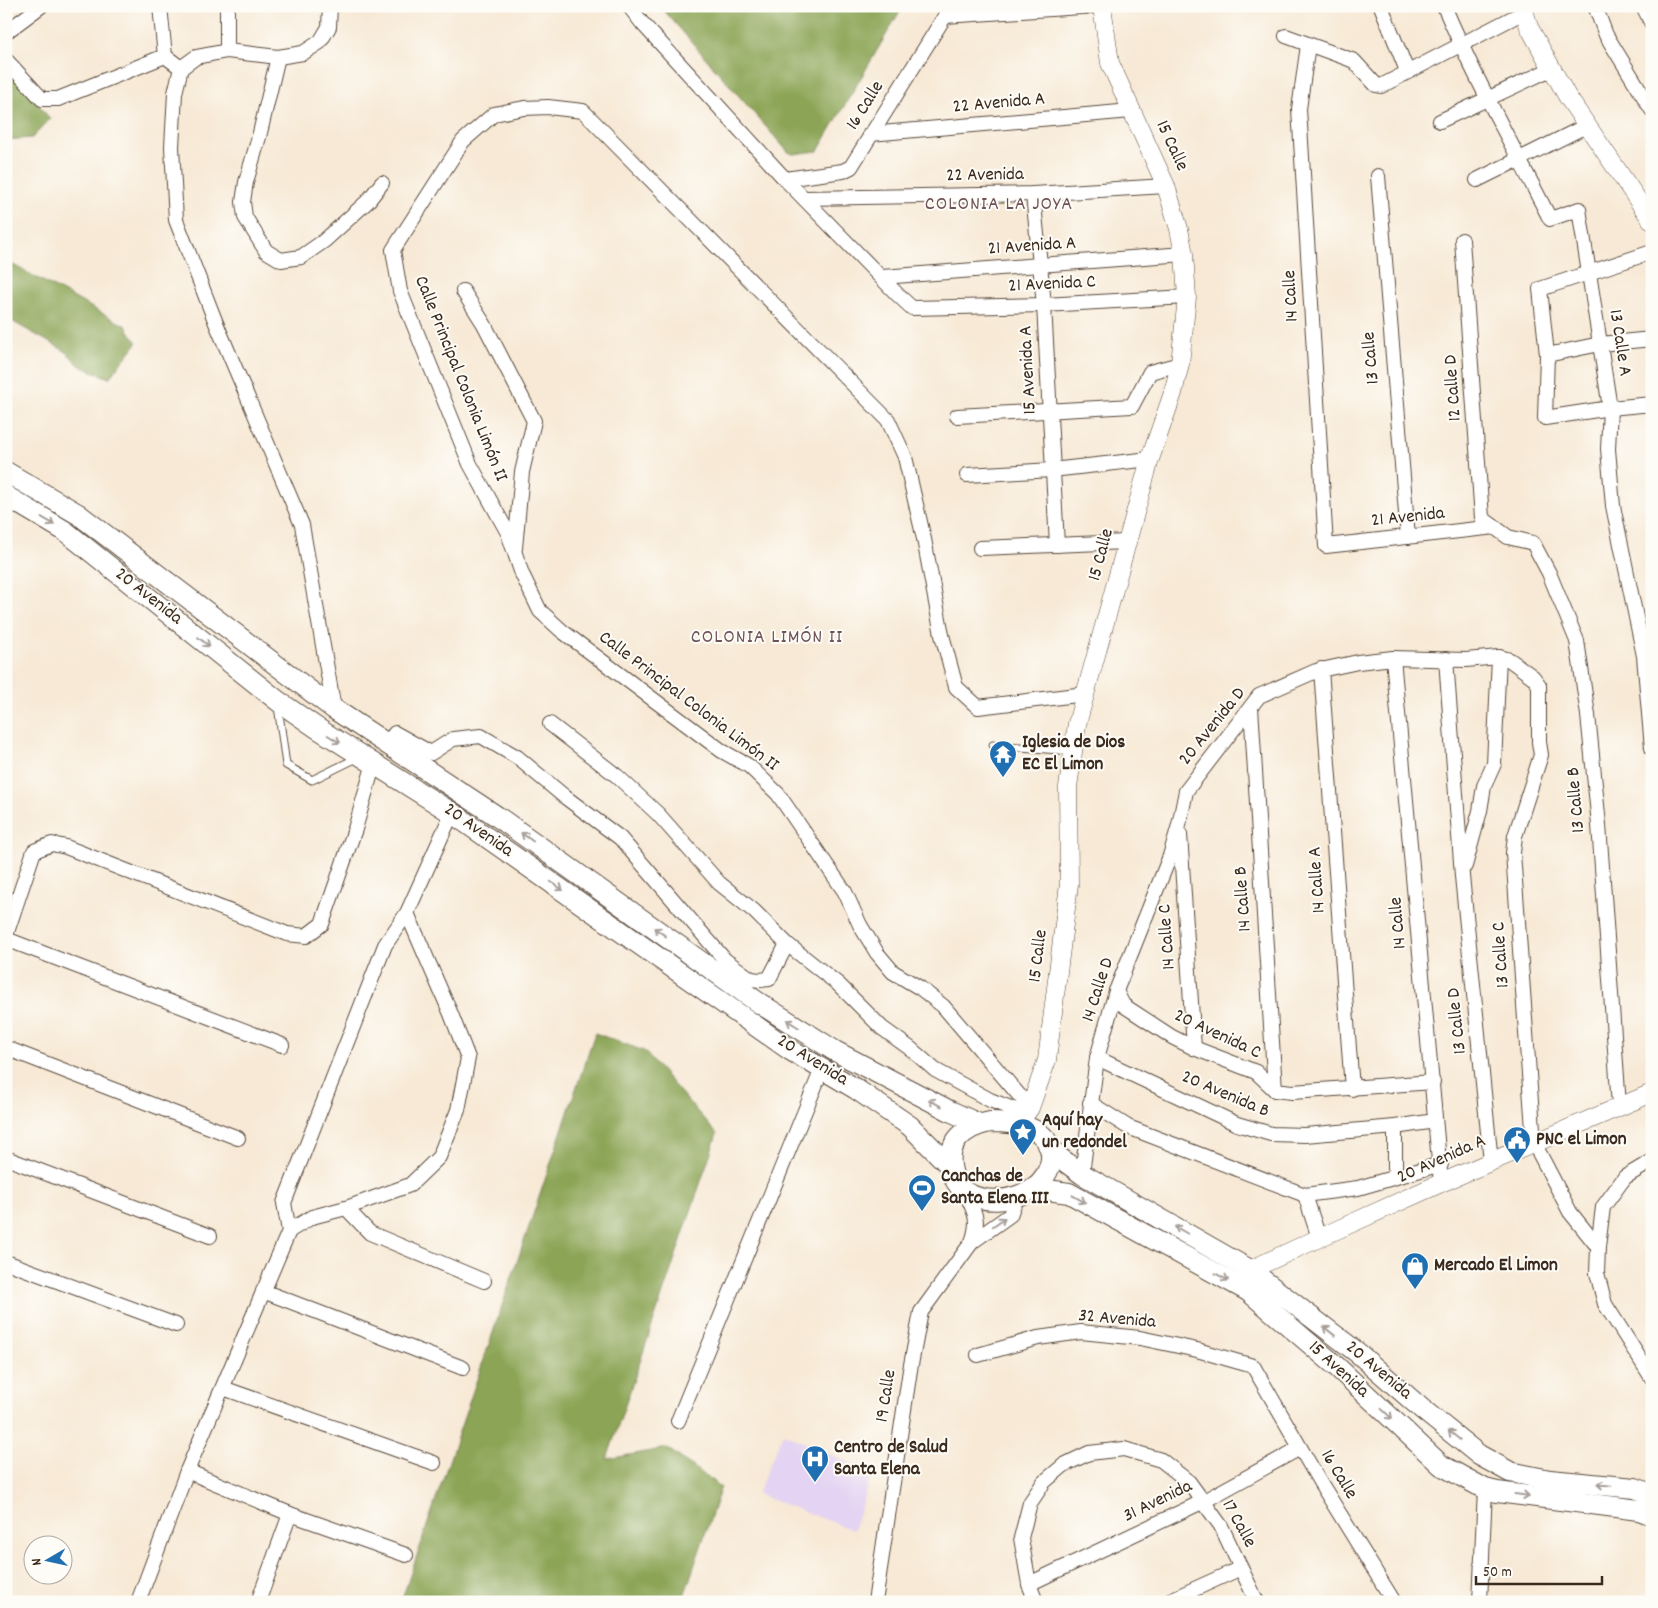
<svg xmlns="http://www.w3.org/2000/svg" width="1658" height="1608" font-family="Dekko,sans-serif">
	<rect width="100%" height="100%" fill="#fdfcf7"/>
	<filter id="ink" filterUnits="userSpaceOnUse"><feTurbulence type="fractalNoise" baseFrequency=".02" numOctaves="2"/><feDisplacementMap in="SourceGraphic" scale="10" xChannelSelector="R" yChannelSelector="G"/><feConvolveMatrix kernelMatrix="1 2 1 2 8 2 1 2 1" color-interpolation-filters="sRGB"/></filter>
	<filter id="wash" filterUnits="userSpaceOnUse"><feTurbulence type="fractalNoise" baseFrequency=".0096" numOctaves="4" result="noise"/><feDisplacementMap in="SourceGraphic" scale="20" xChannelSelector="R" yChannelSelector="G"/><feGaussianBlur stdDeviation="1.12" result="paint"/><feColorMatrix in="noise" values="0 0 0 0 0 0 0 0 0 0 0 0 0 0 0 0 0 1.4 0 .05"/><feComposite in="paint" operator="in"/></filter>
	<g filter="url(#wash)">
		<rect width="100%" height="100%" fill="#f7e9d5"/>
		<polygon fill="#e4d3f2" points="783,1433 872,1473 853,1530 757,1494"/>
		<g fill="#8ba455" stroke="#63673a">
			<polygon points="660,6 903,6 818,151 793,154 788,152"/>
			<polygon points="6,68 17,77 50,119 32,138 6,140"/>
			<polygon points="6,261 126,326 137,343 109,378 80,366 65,351 6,318"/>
			<polygon points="595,1033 644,1051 717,1134 607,1459 667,1448 721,1487 682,1602 401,1602"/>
		</g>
	</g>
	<g filter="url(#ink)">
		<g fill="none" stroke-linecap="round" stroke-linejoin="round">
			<g stroke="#574739" stroke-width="9">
				<g id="service">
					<polyline points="278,706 286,765 312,780 359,757"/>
					<polyline points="993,745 1072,751"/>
				</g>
			</g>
			<g stroke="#574739" stroke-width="16">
				<g id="minor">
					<polyline points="160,6 165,56 181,68"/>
					<polyline points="227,6 227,51"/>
					<polyline points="330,6 329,27 320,42 303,53 278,57 227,51 196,57 181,68 175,93 172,147 176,220 216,323 302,525 334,709"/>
					<polyline points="629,6 642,23 785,179 898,295 912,308 1044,305 1187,297"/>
					<polyline points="1381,6 1407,71"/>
					<path d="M1444 6C1475 79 1514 148 1550 219L1579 209 1610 408 1608 449 1613 506 1644 656 1652 748"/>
					<polyline points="1595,6 1606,35 1652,110"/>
					<polyline points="1643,6 1652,24"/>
					<polyline points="945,16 1096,6"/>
					<polyline points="6,32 41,6"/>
					<polyline points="1286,36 1349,59 1354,61 1376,85 1381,86 1524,12"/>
					<polyline points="1308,45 1299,109 1326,546 1495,527"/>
					<polyline points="278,57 259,137 246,182 243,202 245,217 266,251 281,260 301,257 324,241 368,201 382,183"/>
					<polyline points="6,60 42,99 58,99 165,56"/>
					<polyline points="1440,121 1551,69"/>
					<polyline points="870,134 1131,111"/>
					<polyline points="1378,176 1408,537"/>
					<polyline points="785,179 843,171 851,167 945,16 948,6"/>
					<polyline points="1477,180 1586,126"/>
					<polyline points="1033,194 1044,305 1057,545"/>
					<polyline points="805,198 1033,194 1166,186"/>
					<polyline points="1462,240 1482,518 1508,537 1533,543 1549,573 1577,641 1588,715 1599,825 1619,1106"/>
					<polyline points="1652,252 1540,289 1547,355 1545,418 1610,408 1652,404"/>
					<polyline points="882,277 1184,254"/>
					<polyline points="463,291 484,324 534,421 522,472 515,548"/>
					<polyline points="1547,355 1600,344 1652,339"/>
					<polyline points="957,416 1132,406 1150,372 1180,364"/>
					<polyline points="967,475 1052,470 1150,459"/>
					<polyline points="980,548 1127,542"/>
					<polyline points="1393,658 1441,1183"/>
					<polyline points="1446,659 1462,876 1491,1162"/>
					<polyline points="1321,669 1352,1089"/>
					<polyline points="1251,707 1275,1090"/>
					<polyline points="550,724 617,776 658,814 719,883 754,911 787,944 838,984 882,1028 911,1049 935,1070 990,1100 1026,1114"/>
					<polyline points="387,743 395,733 431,753 453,739 481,736 517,757 565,797 620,838 725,960 751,979 760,980 769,979 787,944"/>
					<polyline points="1180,834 1194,1048"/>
					<polyline points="1465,866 1480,811 1484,786 1494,764 1499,657"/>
					<polyline points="6,935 34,851 52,844 66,847 287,934 306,936 322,924 355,829 374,763"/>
					<polyline points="6,939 282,1045"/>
					<polyline points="1116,991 1123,1005 1172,1037 1194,1048 1256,1072 1275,1090 1292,1092 1433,1082"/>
					<polyline points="6,1048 238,1138"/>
					<polyline points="1097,1058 1237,1124 1271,1134 1305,1135 1395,1127 1435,1121"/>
					<polyline points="1090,1103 1128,1127 1305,1195 1358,1188 1441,1164"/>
					<polyline points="1030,1108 943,1006 920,988 893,972 877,953 860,925 845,892 778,794 749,766 722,751 562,631 540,611 522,574 508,533 470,464 400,291 393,250 463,141 494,114 524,108 548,107 583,111 888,420 905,457 924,539 942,635 956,687 978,707 1085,694"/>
					<polyline points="6,1158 210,1236"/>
					<polyline points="1652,1161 1625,1177 1603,1207 1598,1247 1597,1273 1605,1304 1652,1378"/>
					<polyline points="1082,1174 1097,1058 1116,991 1170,856 1179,825 1186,791 1259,696 1316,671 1358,662 1393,658 1466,660 1499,657 1510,660 1533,677 1539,685 1539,742 1541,755 1515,836 1513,853 1534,1143 1570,1212 1598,1247"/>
					<polyline points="1395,1177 1395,1127"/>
					<polyline points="1305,1195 1319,1238"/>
					<polyline points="346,1208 370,1233 484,1281"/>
					<polyline points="289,1231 312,1217 346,1208 410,1185 439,1157 458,1110 468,1058 451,1014 407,913"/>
					<polyline points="972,1242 1010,1215 1017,1196"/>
					<polyline points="6,1262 176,1325"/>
					<polyline points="263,1291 463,1368"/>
					<polyline points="978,1355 1038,1338 1081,1332 1140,1338 1197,1350 1253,1366 1320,1482 1394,1602"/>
					<polyline points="223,1388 434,1463"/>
					<polyline points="678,1421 822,1069"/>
					<polyline points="187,1471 290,1514 406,1555"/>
					<polyline points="1029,1584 1204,1501 1300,1448"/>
					<polyline points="138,1602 187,1471 289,1231 284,1203 385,945 407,913 452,813"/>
					<polyline points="258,1602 290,1514"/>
					<path d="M875 1602 910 1370 921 1312 972 1242C980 1220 975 1212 965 1192"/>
					<polyline points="1036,1602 1029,1584 1021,1538 1030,1503 1044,1482 1064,1465 1089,1453 1124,1449 1161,1460 1189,1482 1221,1526 1257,1602"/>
					<polyline points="1166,1602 1241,1568"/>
					<polyline points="1480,1602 1485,1489"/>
				</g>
			</g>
			<g stroke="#574739" stroke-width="19">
				<g id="tertiary">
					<polyline points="1523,6 1529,27 1567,96 1652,221"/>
					<polyline points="1019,1124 1030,1108 1047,1060 1069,884 1068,787 1077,724 1150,459 1173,393 1180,364 1187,297 1184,254 1179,229 1166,186 1110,63 1102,6"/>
					<polyline points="1250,1270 1319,1238 1441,1183 1652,1093"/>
				</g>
			</g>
			<g stroke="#574739" stroke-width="22">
				<g id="secondary">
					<polyline points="6,472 78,514 334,709 498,817 756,1001 835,1051 950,1111 979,1124"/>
					<polyline points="6,496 65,531 278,701 317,728 452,813 790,1050 856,1089 910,1126 950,1166"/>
					<path d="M990 1122C1004 1122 1021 1123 1034 1130 1060 1143 1054 1175 1032 1189 1013 1201 987 1204 967 1193 961 1190 955 1181 953 1175 944 1145 961 1128 990 1122Z"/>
					<polyline points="1048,1145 1060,1158 1082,1174 1250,1270 1358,1353 1422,1409 1479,1455 1510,1472 1550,1480 1635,1488 1652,1494"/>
					<polyline points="1033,1188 1069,1193 1248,1291 1336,1366 1441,1465 1485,1489 1497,1492 1639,1510 1652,1515"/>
				</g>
			</g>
			<use href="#service" stroke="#fff" stroke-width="7"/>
			<use href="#minor" stroke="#fff" stroke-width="14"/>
			<use href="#tertiary" stroke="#fff" stroke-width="18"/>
			<use href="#secondary" stroke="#fff" stroke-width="20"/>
		</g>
		<defs><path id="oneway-shaft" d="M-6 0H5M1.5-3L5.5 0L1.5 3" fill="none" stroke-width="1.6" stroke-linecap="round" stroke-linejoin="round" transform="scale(1.25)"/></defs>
		<g stroke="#a79f9a">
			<use href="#oneway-shaft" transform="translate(48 521) rotate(31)"/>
			<use href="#oneway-shaft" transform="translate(204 642) rotate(38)"/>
			<use href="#oneway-shaft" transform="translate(334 739) rotate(32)"/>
			<use href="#oneway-shaft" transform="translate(527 837) rotate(-144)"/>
			<use href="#oneway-shaft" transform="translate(557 886) rotate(35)"/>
			<use href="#oneway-shaft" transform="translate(660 932) rotate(-144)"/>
			<use href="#oneway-shaft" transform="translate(793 1024) rotate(-148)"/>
			<use href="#oneway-shaft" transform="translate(935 1103) rotate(-152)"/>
			<use href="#oneway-shaft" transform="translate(1079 1199) rotate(29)"/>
			<use href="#oneway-shaft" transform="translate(999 1222) rotate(-35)"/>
			<use href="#oneway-shaft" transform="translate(1181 1230) rotate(-150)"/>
			<use href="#oneway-shaft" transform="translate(1222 1277) rotate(29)"/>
			<use href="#oneway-shaft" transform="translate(1329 1331) rotate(-142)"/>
			<use href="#oneway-shaft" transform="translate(1387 1414) rotate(43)"/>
			<use href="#oneway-shaft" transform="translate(1454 1435) rotate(-141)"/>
			<use href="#oneway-shaft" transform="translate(1604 1485) rotate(-174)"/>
			<use href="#oneway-shaft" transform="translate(1522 1495) rotate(7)"/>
		</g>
	</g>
	<defs>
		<g id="temple-pin" transform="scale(1.4375)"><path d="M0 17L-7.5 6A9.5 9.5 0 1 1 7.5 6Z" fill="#1f6fb2" stroke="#fdfcf7"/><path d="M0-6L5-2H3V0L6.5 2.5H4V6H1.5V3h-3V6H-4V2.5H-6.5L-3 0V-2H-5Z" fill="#fff"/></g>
		<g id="sight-pin" transform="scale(1.4375)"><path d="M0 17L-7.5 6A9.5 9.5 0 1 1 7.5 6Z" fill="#1f6fb2" stroke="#fdfcf7"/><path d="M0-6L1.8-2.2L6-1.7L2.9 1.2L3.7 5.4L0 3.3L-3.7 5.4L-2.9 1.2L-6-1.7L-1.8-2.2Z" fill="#fff"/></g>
		<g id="civic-pin" transform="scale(1.4375)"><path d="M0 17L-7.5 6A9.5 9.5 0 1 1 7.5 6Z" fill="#1f6fb2" stroke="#fdfcf7"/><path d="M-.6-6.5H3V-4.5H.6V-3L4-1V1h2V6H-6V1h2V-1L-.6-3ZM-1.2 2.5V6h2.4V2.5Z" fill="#fff"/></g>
		<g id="stadium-pin" transform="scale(1.4375)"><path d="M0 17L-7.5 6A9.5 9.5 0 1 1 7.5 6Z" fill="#1f6fb2" stroke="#fdfcf7"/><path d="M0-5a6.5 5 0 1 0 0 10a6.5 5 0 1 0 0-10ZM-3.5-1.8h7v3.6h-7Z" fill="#fff"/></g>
		<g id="shop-pin" transform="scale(1.4375)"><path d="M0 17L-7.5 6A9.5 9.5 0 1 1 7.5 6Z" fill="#1f6fb2" stroke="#fdfcf7"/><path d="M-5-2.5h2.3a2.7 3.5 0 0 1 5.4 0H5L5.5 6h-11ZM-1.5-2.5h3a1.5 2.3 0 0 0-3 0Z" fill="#fff"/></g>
		<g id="hospital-pin" transform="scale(1.4375)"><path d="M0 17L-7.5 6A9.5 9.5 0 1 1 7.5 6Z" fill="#1f6fb2" stroke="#fdfcf7"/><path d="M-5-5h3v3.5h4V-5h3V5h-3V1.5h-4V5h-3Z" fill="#fff"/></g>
	</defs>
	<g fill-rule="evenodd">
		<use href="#temple-pin" x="1003" y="754"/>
		<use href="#sight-pin" x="1023" y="1132"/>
		<use href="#civic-pin" x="1517" y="1140"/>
		<use href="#stadium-pin" x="922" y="1188"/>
		<use href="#shop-pin" x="1415" y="1266"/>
		<use href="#hospital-pin" x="815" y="1459"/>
	</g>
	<g text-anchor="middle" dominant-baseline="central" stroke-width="4" stroke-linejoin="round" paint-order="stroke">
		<g font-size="19" fill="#3b2a1e" stroke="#fdfcf7">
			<text transform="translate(999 104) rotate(-5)">22 Avenida A</text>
			<text transform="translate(866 106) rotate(-58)">16 Calle</text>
			<text transform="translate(1171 146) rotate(65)">15 Calle</text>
			<text transform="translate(985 176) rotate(-1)">22 Avenida</text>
			<text transform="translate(1032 247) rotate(-4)">21 Avenida A</text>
			<text transform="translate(1052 285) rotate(-3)">21 Avenida C</text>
			<text transform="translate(1292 296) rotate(-93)">14 Calle</text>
			<text transform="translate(1619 343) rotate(81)">13 Calle A</text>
			<text transform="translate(1372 358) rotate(-95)">13 Calle</text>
			<text transform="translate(1029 370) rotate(-93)">15 Avenida A</text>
			<text transform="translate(460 379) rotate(68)">Calle Principal Colonia Limón II</text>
			<text transform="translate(1454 388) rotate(-94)">12 Calle D</text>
			<text transform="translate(1408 518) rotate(-6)">21 Avenida</text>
			<text transform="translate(1102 555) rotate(-75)">15 Calle</text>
			<text transform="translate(148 597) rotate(38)">20 Avenida</text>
			<text transform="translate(688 702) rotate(37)">Calle Principal Colonia Limón II</text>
			<text transform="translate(1213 727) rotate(-51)">20 Avenida D</text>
			<text transform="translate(1577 800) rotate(-95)">13 Calle B</text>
			<text transform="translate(478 831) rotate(35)">20 Avenida</text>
			<text transform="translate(1318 880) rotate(-94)">14 Calle A</text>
			<text transform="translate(1244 899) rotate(-94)">14 Calle B</text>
			<text transform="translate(1399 923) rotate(-95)">14 Calle</text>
			<text transform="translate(1168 937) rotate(-94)">14 Calle C</text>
			<text transform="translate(1502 955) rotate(-94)">13 Calle C</text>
			<text transform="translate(1039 956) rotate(-83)">15 Calle</text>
			<text transform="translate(1099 990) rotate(-72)">14 Calle D</text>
			<text transform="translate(1458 1021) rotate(-96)">13 Calle D</text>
			<text transform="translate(1217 1035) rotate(25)">20 Avenida C</text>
			<text transform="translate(812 1061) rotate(32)">20 Avenida</text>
			<text transform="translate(1225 1095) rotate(23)">20 Avenida B</text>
			<text transform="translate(1442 1160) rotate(-24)">20 Avenida A</text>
			<text transform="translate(1117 1320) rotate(5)">32 Avenida</text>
			<text transform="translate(1338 1370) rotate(42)">15 Avenida</text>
			<text transform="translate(1378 1371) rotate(40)">20 Avenida</text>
			<text transform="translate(887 1396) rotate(-81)">19 Calle</text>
			<text transform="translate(1338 1475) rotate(59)">16 Calle</text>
			<text transform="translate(1158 1502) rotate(-26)">31 Avenida</text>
			<text transform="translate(1238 1524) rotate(61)">17 Calle</text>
		</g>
		<g font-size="19" font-weight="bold" fill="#3b2a1e" stroke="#fdfcf7" text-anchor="start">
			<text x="1022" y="743">Iglesia de Dios<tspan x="1022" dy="22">EC El Limon</tspan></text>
			<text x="1042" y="1121">Aquí hay<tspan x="1042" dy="22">un redondel</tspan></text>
			<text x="1536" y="1140">PNC el Limon</text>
			<text x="941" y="1177">Canchas de<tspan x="941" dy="22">Santa Elena III</tspan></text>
			<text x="1434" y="1266">Mercado El Limon</text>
			<text x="834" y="1448">Centro de Salud<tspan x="834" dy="22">Santa Elena</tspan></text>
		</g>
		<g font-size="20" letter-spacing="1" fill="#6f5359" stroke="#fdfcf7">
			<text x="999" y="205">COLONIA LA JOYA</text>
			<text x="767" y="638">COLONIA LIMÓN II</text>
		</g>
	</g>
	<rect width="1658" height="1608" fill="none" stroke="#fdfcf7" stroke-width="25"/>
	<g transform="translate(48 1560) rotate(261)"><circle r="24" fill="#fdfcf7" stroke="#afa8a0"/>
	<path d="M0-4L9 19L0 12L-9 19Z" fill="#1f6fb2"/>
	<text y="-8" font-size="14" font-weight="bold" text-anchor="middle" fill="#3b2a1e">N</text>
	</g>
	<path d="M1476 1576v8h126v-8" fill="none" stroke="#3b2a1e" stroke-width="2.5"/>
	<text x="1483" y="1576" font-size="15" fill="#3b2a1e" stroke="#fdfcf7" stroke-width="4" paint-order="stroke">50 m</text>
</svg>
